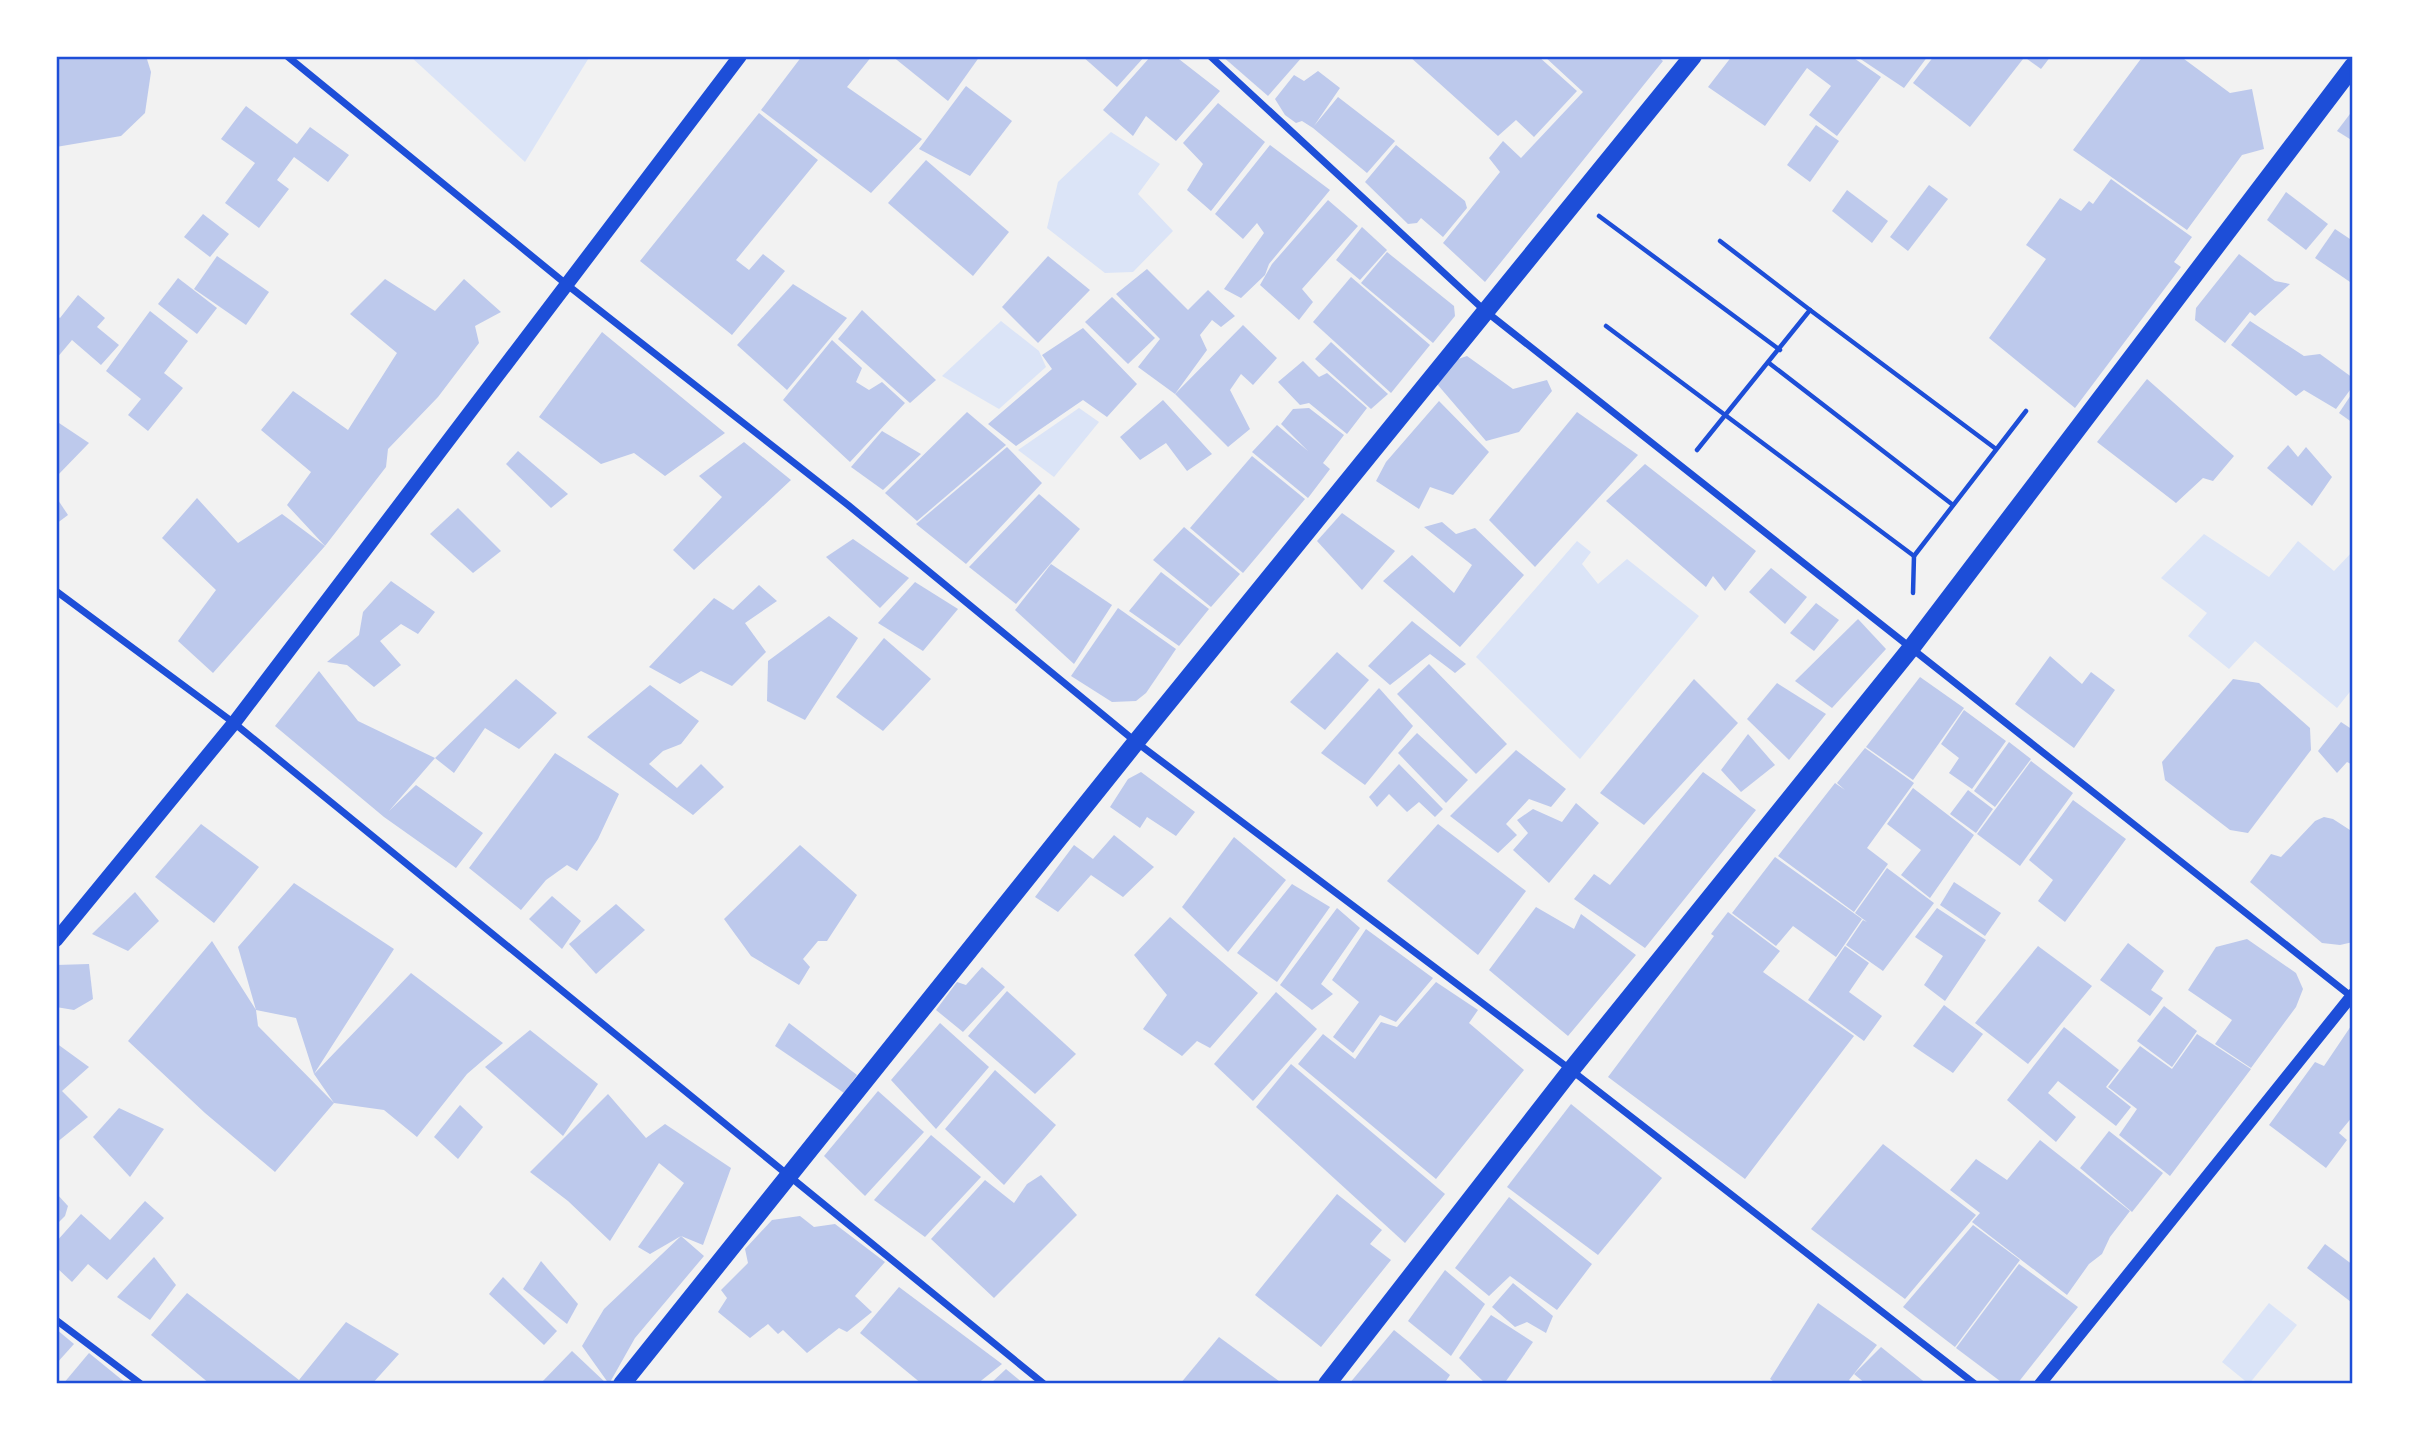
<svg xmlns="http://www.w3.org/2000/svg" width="2409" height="1440" font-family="'PT Sans Narrow',sans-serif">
	<rect width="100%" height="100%" fill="#f2f2f2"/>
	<g fill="#dbe4f7">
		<polygon points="410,56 590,56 525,162"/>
		<polygon points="1111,132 1160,164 1138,194 1173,231 1133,272 1105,273 1047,228 1058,182"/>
		<polygon points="1001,321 1039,351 1046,367 999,409 942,376"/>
		<polygon points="1079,408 1099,422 1054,477 1018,450"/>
		<polygon points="2204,534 2269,577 2298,541 2334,571 2353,551 2353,688 2337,708 2255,641 2229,669 2188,636 2207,613 2161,578"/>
		<polygon points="1577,541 1591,552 1582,564 1598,584 1627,559 1699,616 1580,759 1476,657"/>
		<polygon points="2269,1303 2297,1325 2249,1384 2222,1362"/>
	</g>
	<g fill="#bdc9ec">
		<polygon points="56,56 146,56 151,72 145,113 121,136 56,147"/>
		<polygon points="802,56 872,56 847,87 922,139 871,193 761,110"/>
		<polygon points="892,56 980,56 948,101"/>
		<polygon points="1082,56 1145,56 1117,87"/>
		<polygon points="1151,56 1175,56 1220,91 1176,141 1146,116 1133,136 1103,110"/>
		<polygon points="1222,56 1303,56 1268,96"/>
		<polygon points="1409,56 1538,56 1577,91 1534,137 1516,120 1498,136"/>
		<polygon points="1544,56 1611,56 1614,59 1616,56 1657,56 1663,61 1485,282 1443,243 1500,172 1489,158 1503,141 1521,158 1583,92"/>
		<polygon points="1732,56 1851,56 1881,77 1837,136 1809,115 1831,86 1807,68 1765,126 1708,87"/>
		<polygon points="1856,56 1928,56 1904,88"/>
		<polygon points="1934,56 2018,56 2023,59 1970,127 1913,83"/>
		<polygon points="2023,56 2051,56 2041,69"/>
		<polygon points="2143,56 2180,56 2230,93 2252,89 2264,149 2242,155 2187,230 2073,150"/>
		<polygon points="1318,71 1340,88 1314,126 1338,97 1395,141 1367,173 1313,128 1302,121 1296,123 1285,115 1275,99 1294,75 1304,81"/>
		<polygon points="966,86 1012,121 970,176 919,149"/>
		<polygon points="1218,103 1265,142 1211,211 1187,190 1203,164 1183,143"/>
		<polygon points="246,106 297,144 310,127 349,155 328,182 294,157 277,180 289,189 259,228 225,203 255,163 221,139"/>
		<polygon points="2353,110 2353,141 2337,131"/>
		<polygon points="759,113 818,160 736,260 749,270 763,254 785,271 732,335 640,261"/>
		<polygon points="1816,125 1839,141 1810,182 1787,165"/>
		<polygon points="1270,145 1330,190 1269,264 1265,275 1241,298 1224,289 1264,233 1257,223 1243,239 1215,214"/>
		<polygon points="1396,145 1465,201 1467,208 1443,237 1421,218 1417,223 1408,224 1365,182"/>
		<polygon points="926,160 1009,232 973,276 888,203"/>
		<polygon points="2111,179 2192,237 2174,262 2181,267 2075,408 1989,338 2046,259 2026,245 2060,198 2081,211 2089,201 2093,204"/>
		<polygon points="1929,185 1948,199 1908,251 1890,237"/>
		<polygon points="1847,190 1888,221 1872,243 1832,211"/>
		<polygon points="2286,192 2328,224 2306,250 2267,220"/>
		<polygon points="1328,200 1358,226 1302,289 1313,302 1299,320 1260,285 1272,264"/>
		<polygon points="203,214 229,234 210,257 184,237"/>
		<polygon points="1362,227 1387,250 1360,280 1336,260"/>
		<polygon points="2335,229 2353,241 2353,284 2315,258"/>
		<polygon points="1387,252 1454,306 1455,316 1433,343 1361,283"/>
		<polygon points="2239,254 2275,281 2290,284 2255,316 2250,312 2225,343 2195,320 2196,308"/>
		<polygon points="217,256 269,292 246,325 194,289"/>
		<polygon points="1048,256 1090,290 1038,343 1002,307"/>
		<polygon points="1147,269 1188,310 1208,290 1235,316 1221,327 1212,320 1200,335 1207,350 1175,394 1138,367 1160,339 1116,294"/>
		<polygon points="1351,277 1430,345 1391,393 1313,322"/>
		<polygon points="178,278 217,308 197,334 158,304"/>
		<polygon points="385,279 435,311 464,279 501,312 475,326 479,343 438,397 388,449 386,467 325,546 287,505 311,472 261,430 293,391 348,430 397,353 350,314"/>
		<polygon points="793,284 847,318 787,390 737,345"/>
		<polygon points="78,295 105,318 97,327 119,345 101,365 72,340 56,359 56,315 60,318"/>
		<polygon points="1112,297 1155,338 1128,364 1085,322"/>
		<polygon points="862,310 936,380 910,403 838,339"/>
		<polygon points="150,311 188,341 164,373 183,388 148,431 128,415 141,399 106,371"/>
		<polygon points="2250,321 2304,356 2320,354 2353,378 2353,386 2336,409 2304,390 2296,396 2231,345"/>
		<polygon points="1243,325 1277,358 1253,385 1241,374 1230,390 1250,429 1228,447 1175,394"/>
		<polygon points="1083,328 1137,384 1107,417 1083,400 1016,446 988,424 1052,369 1042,355"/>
		<polygon points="602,332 725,433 665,476 634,453 601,464 539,417"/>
		<polygon points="832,340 862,368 856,382 869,390 882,382 905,403 850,462 783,400"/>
		<polygon points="1331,342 1388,394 1371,409 1315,359"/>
		<polygon points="1467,356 1513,389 1547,380 1552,391 1519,432 1486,441 1437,384 1455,360"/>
		<polygon points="1303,361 1319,377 1327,373 1367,408 1347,434 1309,403 1300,405 1278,382"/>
		<polygon points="2147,379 2234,456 2213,481 2203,478 2176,503 2097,442"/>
		<polygon points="2353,392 2353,423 2339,413"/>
		<polygon points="1163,400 1212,454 1187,471 1166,443 1140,460 1120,437"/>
		<polygon points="1439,401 1489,452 1453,495 1430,487 1419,509 1376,481 1386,462"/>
		<polygon points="1309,408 1344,435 1323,463 1330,469 1308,498 1252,452 1277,425 1308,451 1281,424 1293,409"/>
		<polygon points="967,412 1006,445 917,521 885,493"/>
		<polygon points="1577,412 1638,455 1535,567 1489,520"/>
		<polygon points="56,421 89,443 56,477"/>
		<polygon points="882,431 921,454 883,490 851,467"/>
		<polygon points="744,442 791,480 694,570 673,550 722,497 699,476"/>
		<polygon points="2288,445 2298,457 2306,447 2332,477 2312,506 2267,468"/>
		<polygon points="1007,447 1042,483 966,564 916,524"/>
		<polygon points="518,451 568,494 551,508 506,464"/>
		<polygon points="1252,456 1305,499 1243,573 1190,528"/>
		<polygon points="1645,464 1756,551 1725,591 1713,576 1706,587 1606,501"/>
		<polygon points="1039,494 1080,529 1016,604 969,567"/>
		<polygon points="56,497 68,515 56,524"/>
		<polygon points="197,498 238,543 282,514 325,546 213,673 178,641 216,590 162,538"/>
		<polygon points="458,508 501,551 473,573 430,534"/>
		<polygon points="1342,513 1395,551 1362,590 1317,541"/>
		<polygon points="1442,522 1456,534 1475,528 1524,575 1460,647 1383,581 1412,555 1454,593 1472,565 1424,527"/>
		<polygon points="1184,527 1240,574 1211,607 1153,560"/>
		<polygon points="853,539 909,578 880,608 826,557"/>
		<polygon points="1051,564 1112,605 1074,664 1015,610"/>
		<polygon points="1771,568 1807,597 1785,624 1749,592"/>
		<polygon points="1161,572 1209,609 1179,646 1129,611"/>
		<polygon points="391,581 435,612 418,634 401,624 380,641 401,665 374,687 347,665 327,662 359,635 363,612"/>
		<polygon points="915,582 958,609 923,651 878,623"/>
		<polygon points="759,585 777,601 745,623 766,652 732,686 701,671 680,684 649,667 714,598 733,610"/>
		<polygon points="1816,603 1839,620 1814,651 1790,633"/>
		<polygon points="1118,608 1176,649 1146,693 1136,701 1112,702 1071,676"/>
		<polygon points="829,616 858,638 805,720 767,701 768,661"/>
		<polygon points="1858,619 1886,649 1832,708 1795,681"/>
		<polygon points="1412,621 1466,664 1455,673 1430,654 1390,685 1368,666"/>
		<polygon points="884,638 931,679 883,731 836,697"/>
		<polygon points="1337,652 1369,680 1325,730 1290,702"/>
		<polygon points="2050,656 2082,684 2091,672 2115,690 2074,748 2015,704"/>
		<polygon points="1429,664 1507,744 1476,774 1397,694"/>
		<polygon points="319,671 358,721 435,758 389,811 416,785 483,833 456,868 384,817 275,726"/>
		<polygon points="1920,677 1964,708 1913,780 1866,747"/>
		<polygon points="516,679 557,713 519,749 485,728 454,773 435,758"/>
		<polygon points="1694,679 1738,723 1644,825 1600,793"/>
		<polygon points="2233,679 2259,683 2310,728 2311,750 2248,833 2230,830 2165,780 2162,762"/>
		<polygon points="1777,683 1826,714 1789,760 1747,719"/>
		<polygon points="650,685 699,721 681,744 663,751 649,764 677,788 701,764 724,787 693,815 587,737"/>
		<polygon points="1379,688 1413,726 1365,785 1321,753"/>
		<polygon points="1964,710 2006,741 1972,789 1949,773 1959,758 1941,744"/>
		<polygon points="2341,722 2353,730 2353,765 2347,762 2337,773 2318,751"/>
		<polygon points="1417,733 1468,780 1446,803 1398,753"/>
		<polygon points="1748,734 1775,765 1741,792 1721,770"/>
		<polygon points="2009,742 2031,759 1995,807 1974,791"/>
		<polygon points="1865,748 1914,783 1867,848 1888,864 1854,912 1778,856 1835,783 1845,790 1837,783"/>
		<polygon points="1516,750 1566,789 1551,807 1529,799 1506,824 1517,835 1498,853 1450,816"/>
		<polygon points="555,753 619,794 598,839 577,871 567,865 546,880 521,910 469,868"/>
		<polygon points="2031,761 2073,793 2020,866 1977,834"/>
		<polygon points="1399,764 1443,809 1435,817 1419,802 1407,812 1389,794 1377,807 1369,797"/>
		<polygon points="1141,772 1195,812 1176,836 1147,817 1140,828 1110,807 1128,779"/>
		<polygon points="1703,772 1756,810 1645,948 1574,899 1594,874 1610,885"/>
		<polygon points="1913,788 1974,835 1930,898 1901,875 1921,850 1887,824"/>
		<polygon points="1968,790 1993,809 1976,833 1950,814"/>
		<polygon points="2073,800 2126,839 2065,922 2038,901 2053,880 2029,860"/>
		<polygon points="1576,803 1599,823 1549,883 1513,850 1528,833 1517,820 1533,809 1562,822"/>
		<polygon points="2324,817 2333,819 2353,832 2353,942 2340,945 2322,943 2250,882 2271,854 2281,857 2315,821"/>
		<polygon points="201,824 259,867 214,923 155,877"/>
		<polygon points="1438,824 1526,891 1478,955 1387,881"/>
		<polygon points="1114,835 1154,867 1123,897 1091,875 1058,912 1035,897 1074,845 1093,859"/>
		<polygon points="1234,837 1286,880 1228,952 1182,907"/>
		<polygon points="800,845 857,895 827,941 818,941 803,959 810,967 799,985 751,956 724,919"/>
		<polygon points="1775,857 1862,919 1836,957 1793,926 1776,946 1732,913"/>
		<polygon points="1887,868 1934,903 1883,971 1846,945 1863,920 1867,922 1855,913"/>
		<polygon points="1954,882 2001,913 1985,936 1940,905"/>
		<polygon points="294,883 394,949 314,1074 411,973 503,1043 467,1074 417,1137 384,1110 334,1103 314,1074 296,1018 256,1010 258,1026 334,1103 275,1172 205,1113 128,1041 212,941 256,1010 238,947"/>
		<polygon points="1292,884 1330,907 1277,982 1237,953"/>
		<polygon points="135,892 159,921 128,951 92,934"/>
		<polygon points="552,896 581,921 562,949 529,919"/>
		<polygon points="616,904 645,930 596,974 569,944"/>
		<polygon points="1536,907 1574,929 1581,914 1636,955 1568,1036 1489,970"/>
		<polygon points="1337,908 1360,928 1321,984 1333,994 1312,1010 1280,985"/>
		<polygon points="1937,908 1986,940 1945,1001 1924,985 1943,956 1915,937"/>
		<polygon points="1728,912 1780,951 1763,972 1854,1036 1745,1179 1608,1077 1714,936 1711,934"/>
		<polygon points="1170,917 1258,993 1210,1048 1197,1041 1182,1056 1143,1029 1167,995 1134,955"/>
		<polygon points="1366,929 1433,978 1396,1022 1380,1015 1353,1053 1333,1037 1359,1002 1332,980"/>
		<polygon points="2247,939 2296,973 2303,989 2296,1007 2251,1068 2215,1044 2232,1020 2188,990 2216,947"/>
		<polygon points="2128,943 2164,971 2151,990 2163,998 2150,1016 2100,980"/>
		<polygon points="1845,946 1869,963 1849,992 1882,1016 1864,1041 1808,1000"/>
		<polygon points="2038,946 2092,986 2028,1064 1975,1023"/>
		<polygon points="89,964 93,999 74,1010 56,1007 56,965"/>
		<polygon points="982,967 1005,987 963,1032 936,1010 957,982 966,985"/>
		<polygon points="1436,982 1478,1010 1469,1023 1524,1070 1436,1179 1298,1064 1323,1034 1355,1059 1381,1022 1397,1027"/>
		<polygon points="1007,991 1076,1054 1035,1094 968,1036"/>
		<polygon points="1276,992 1317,1029 1253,1101 1214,1064"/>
		<polygon points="1944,1005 1983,1034 1953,1073 1913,1046"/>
		<polygon points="2164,1006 2197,1031 2172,1067 2137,1041"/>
		<polygon points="789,1023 857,1075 844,1093 775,1046"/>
		<polygon points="940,1023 989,1067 936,1129 891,1080"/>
		<polygon points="2351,1026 2353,1116 2339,1133 2347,1140 2326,1168 2269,1125 2315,1062 2324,1066"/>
		<polygon points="2064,1027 2119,1070 2106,1087 2131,1107 2116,1126 2058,1081 2048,1093 2076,1117 2056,1142 2007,1100"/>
		<polygon points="530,1030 598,1084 563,1136 485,1067"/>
		<polygon points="2197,1034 2251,1069 2170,1176 2119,1135 2137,1109 2108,1087 2140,1046 2172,1069"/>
		<polygon points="56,1043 89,1067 62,1091 88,1117 56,1143"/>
		<polygon points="1291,1064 1445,1194 1405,1243 1256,1107"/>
		<polygon points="995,1070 1056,1125 1004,1185 945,1129"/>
		<polygon points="878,1091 924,1132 865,1196 824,1156"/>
		<polygon points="608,1094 646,1138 665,1124 731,1168 703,1245 681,1236 704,1256 635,1338 609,1384 582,1346 604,1309 681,1236 650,1254 638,1247 684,1183 659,1163 610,1241 568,1201 530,1172"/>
		<polygon points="1571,1104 1662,1178 1598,1255 1507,1187"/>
		<polygon points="460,1105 483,1127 458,1159 434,1137"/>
		<polygon points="119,1108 164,1129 130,1177 93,1137"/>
		<polygon points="2109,1131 2163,1173 2132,1212 2080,1168"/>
		<polygon points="931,1135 981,1177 925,1237 874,1200"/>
		<polygon points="2040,1140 2130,1211 2110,1237 2102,1254 2089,1264 2067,1295 1972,1222 1980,1213 1950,1190 1976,1159 2007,1180"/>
		<polygon points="1883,1144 1976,1215 1905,1299 1811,1229"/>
		<polygon points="1041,1175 1077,1215 994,1298 931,1239 985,1180 1014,1203 1027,1184"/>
		<polygon points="56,1193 68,1206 65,1216 56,1225"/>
		<polygon points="1337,1194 1382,1230 1370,1244 1391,1260 1321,1347 1255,1295"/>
		<polygon points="1509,1197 1592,1264 1557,1310 1510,1276 1489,1296 1455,1268"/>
		<polygon points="145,1201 164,1218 107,1280 88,1264 72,1282 56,1267 56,1242 81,1214 110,1240"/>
		<polygon points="800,1216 814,1227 835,1224 885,1262 855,1296 872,1312 847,1332 839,1328 807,1353 783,1330 778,1334 768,1324 750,1338 718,1312 727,1298 721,1290 748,1263 745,1249 772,1220"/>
		<polygon points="1973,1225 2020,1260 1955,1347 1903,1307"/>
		<polygon points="2325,1244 2353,1265 2351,1302 2307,1268"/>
		<polygon points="154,1257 176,1285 150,1320 117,1297"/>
		<polygon points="541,1261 578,1304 567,1324 523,1289"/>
		<polygon points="2019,1264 2078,1307 2017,1384 2004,1384 1956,1348"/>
		<polygon points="1445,1270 1485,1304 1451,1356 1408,1321"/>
		<polygon points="503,1277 557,1331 544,1345 489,1294"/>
		<polygon points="1513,1283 1553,1316 1546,1333 1527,1322 1515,1327 1492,1307"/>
		<polygon points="899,1287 1002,1364 977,1384 922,1384 860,1333"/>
		<polygon points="187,1293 299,1380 346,1322 399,1354 372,1384 210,1384 151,1335"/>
		<polygon points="1818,1303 1877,1345 1849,1380 1854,1384 1777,1384 1770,1379"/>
		<polygon points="1491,1315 1533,1342 1504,1384 1486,1384 1459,1358"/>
		<polygon points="56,1329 74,1344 56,1364"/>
		<polygon points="1394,1330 1450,1375 1444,1384 1349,1384"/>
		<polygon points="1219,1337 1283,1384 1180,1384"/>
		<polygon points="1881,1347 1927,1384 1866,1384 1854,1374"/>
		<polygon points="572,1351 607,1384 540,1384"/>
		<polygon points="89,1353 127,1384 63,1384"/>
		<polygon points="1006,1369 1024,1384 990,1384"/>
	</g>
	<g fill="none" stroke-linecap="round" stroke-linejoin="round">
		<g stroke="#1d4ed8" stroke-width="4.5">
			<polyline points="1599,216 1780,350"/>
			<polyline points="1810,310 1996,449"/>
			<polyline points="1606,326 1914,556"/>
			<polyline points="1769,363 1953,505"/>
			<polyline points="1697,450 1810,310 1720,241"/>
			<polyline points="1913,593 1914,556 2026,411"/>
		</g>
		<g stroke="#1d4ed8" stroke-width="7">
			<polyline points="287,56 566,284 848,505 1136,742 1571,1070 1975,1384"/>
			<polyline points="1210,56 1484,310 2352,997"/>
			<polyline points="56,591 234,723 1044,1384"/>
			<polyline points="56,1320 141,1384"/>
		</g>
		<polyline stroke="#1d4ed8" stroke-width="12" points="2040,1384 2353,994"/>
		<polyline stroke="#1d4ed8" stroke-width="14" points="56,940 234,723 740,56"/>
		<g stroke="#1d4ed8" stroke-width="18">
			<polyline points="622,1384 1136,742 1693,56"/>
			<polyline points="1327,1384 1571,1070 1912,647 2353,66"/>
		</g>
	</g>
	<rect width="2409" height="1440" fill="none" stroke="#ffffff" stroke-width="116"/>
	<rect x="58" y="58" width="2293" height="1324" fill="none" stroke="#1d4ed8" stroke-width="2.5"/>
</svg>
